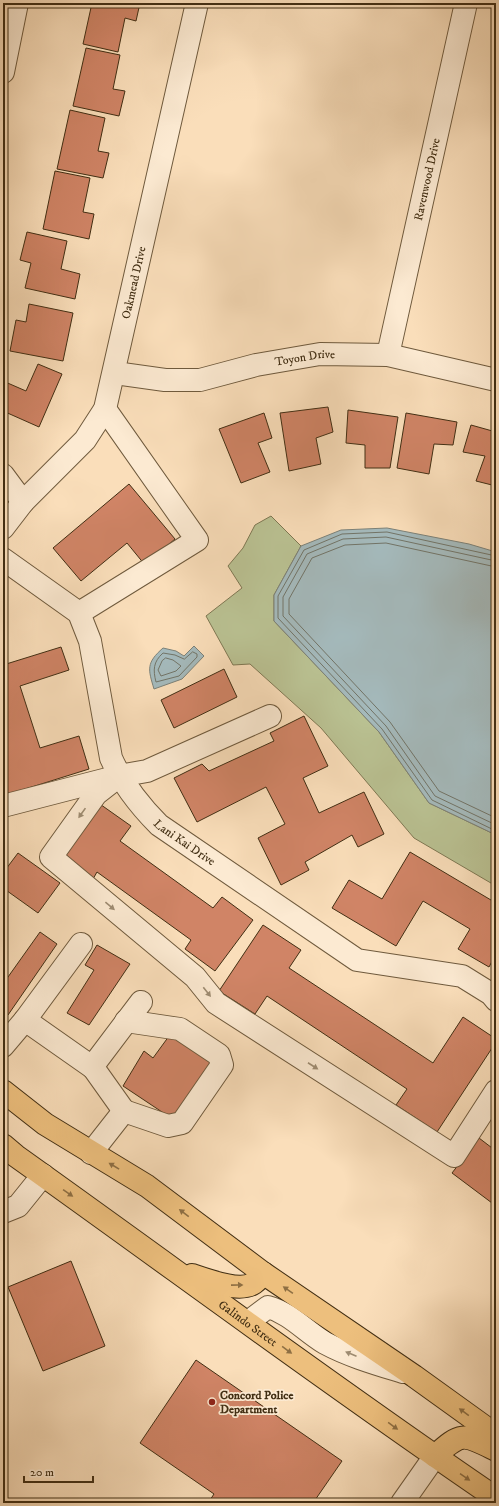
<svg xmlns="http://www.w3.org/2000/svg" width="499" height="1506" font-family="'IM FELL DW Pica',serif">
	<rect width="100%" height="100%" fill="#fadeba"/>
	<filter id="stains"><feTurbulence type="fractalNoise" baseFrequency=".005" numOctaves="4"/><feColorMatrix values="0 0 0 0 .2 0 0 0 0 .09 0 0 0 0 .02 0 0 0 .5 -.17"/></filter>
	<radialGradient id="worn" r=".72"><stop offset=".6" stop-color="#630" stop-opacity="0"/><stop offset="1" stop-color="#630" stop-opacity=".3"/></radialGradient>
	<polygon fill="#bac293" stroke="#7e7853" points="271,516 301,546 274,595 274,621 379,732 429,803 496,835 496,886 414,838 321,728 250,664 233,665 206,616 242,588 228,566 243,548 255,525"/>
	<g fill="#a4b9bb" stroke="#7c8178">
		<polygon points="387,528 469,544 496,552 496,835 429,803 379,732 274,621 274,595 301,546 341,530"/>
		<path d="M194 646 204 656 182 679 154 689C148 669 146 663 163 648L176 651 184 656Z"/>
	</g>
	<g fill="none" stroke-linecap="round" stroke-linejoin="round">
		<g stroke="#727467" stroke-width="1">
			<polyline points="496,556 387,532 342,534 304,550 278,596 278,618 382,729 432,800 496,831"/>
			<polyline points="496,561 386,537 343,539 307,554 283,597 283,616 386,726 435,796 496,825"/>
			<polyline points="496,567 386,543 345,545 312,558 289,599 289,614 390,722 439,791 496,818"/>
			<path d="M193 652 197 654V657L179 676 156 682C153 670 153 662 163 653L175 655 184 659Z"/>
			<polygon points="166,658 173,660 181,666 176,671 161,676 158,670 162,661"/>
		</g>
	</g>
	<g fill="#d08466" stroke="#412e13">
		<polygon points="92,3 140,3 136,21 125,18 118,52 83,44"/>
		<polygon points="86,48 120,55 113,89 125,91 119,116 73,106"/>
		<polygon points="70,110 105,118 98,151 109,153 103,178 57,169"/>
		<polygon points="55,171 90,178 83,212 94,214 89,239 43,229"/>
		<polygon points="27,232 67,241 61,269 80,274 75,299 25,288 31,263 20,260"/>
		<polygon points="29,304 73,313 63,361 10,351 16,320 26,322"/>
		<polygon points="38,364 62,374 39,427 3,411 3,381 26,391"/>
		<polygon points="328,407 333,432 316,438 321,464 289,471 280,413"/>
		<polygon points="348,410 398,417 390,468 365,468 365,445 346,443"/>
		<polygon points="264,413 272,438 258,443 270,472 241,483 219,429"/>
		<polygon points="406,413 457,422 453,445 434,444 429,474 397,468"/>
		<polygon points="471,425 496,432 496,486 476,481 485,456 463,452"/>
		<polygon points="129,484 175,539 145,565 127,543 81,581 53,548"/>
		<polygon points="61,647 69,670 20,686 40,748 79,736 89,769 3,796 3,760 7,758 3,744 3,665"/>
		<polygon points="224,669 237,697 174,728 161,700"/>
		<polygon points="304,716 328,766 303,778 319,813 364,792 384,834 358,847 352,835 305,862 309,870 281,885 258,838 285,824 266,787 197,822 174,778 202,764 209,771 274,741 270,733"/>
		<polygon points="97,802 131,826 120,841 213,908 222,897 253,920 215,971 185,949 191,940 97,872 93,879 59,854"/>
		<polygon points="410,852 496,903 496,954 489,967 458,949 470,929 423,901 396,946 332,908 349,880 382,899"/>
		<polygon points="18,853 60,883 38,913 3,888 3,873"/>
		<polygon points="263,925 301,950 289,968 433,1063 463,1017 496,1039 496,1042 437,1132 396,1105 407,1089 267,996 255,1014 219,991"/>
		<polygon points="40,932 57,944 8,1015 3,1011 3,984"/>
		<polygon points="97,945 130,964 89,1025 67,1013 94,970 85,965"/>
		<polygon points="172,1032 210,1055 211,1066 185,1105 171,1118 123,1086 144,1051 153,1058"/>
		<polygon points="479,1138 496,1151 496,1206 452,1173"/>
		<polygon points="71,1261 105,1346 43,1371 8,1287"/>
		<polygon points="196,1360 342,1461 313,1503 208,1503 214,1494 140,1443"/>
	</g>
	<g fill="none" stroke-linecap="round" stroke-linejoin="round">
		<g stroke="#6f5a3d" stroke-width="24">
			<g id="minor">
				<polyline points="3,72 17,3"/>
				<path id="s1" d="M388 355 466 3"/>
				<path id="s2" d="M115 373 165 380H200L256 365 320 354 388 355 496 380"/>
				<polyline points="3,475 23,502"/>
				<path id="s3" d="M3 528 23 502 85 440 105 409 197 3"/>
				<path id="s4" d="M3 559 79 613 90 641 111 758C123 785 139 805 159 825L357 960 462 976 491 994 496 1000"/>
				<polyline points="79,613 197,540 105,409"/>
				<polyline points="119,776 96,794 51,857 195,977 216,1003 454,1156 496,1091"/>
				<polyline points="3,806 119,776 147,771 270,716"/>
				<polyline points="25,1020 92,1067 141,1002"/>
				<polyline points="3,1046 25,1020 81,944"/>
				<polyline points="92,1066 124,1111"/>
				<polyline points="91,1153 124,1111 168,1126 182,1123 222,1065 219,1055 180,1029 126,1021"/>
				<polyline points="3,1212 18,1206 43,1175"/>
				<path d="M248 1322 268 1307C290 1313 305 1331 325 1343 349 1356 377 1364 403 1372"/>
				<polyline points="402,1503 435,1456"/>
			</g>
		</g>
		<g stroke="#412e13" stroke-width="24">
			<g id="major">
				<polyline points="3,1091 45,1124 147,1186 263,1273 414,1376 496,1435"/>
				<path id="s5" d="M3 1145 16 1156C176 1270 334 1388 496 1498"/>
				<path d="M192 1275C207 1280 240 1293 254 1283 258 1280 261 1276 263 1273"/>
				<path d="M435 1456C462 1431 464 1434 496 1450"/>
			</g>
		</g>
		<use href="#minor" stroke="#fcead2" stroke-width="22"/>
		<use href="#major" stroke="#edbf7d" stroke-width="22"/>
	</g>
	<defs><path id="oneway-solid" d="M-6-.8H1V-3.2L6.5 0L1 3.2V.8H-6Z"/></defs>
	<g fill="#9e8c72">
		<use href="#oneway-solid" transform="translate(82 813) rotate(125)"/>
		<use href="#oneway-solid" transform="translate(110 906) rotate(40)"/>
		<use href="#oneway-solid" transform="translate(207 992) rotate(52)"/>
		<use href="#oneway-solid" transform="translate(313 1066) rotate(33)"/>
		<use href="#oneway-solid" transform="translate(351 1354) rotate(-157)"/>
	</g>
	<g fill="#8e6f43">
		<use href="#oneway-solid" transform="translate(114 1166) rotate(-149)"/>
		<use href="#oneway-solid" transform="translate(68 1193) rotate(35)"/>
		<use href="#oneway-solid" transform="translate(184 1213) rotate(-143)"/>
		<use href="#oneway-solid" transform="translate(237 1285) rotate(-1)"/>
		<use href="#oneway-solid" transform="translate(288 1290) rotate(-145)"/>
		<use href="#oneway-solid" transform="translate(287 1350) rotate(36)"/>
		<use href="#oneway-solid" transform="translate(464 1412) rotate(-144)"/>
		<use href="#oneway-solid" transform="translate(393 1426) rotate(36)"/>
		<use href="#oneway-solid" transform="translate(465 1477) rotate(34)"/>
	</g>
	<circle fill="#8f2418" stroke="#fcead2" stroke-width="1.5" cx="212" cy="1402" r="4"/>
	<g text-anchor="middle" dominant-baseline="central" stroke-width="3.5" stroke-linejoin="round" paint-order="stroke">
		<g font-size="12" fill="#412e13" stroke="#fcead2">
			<text stroke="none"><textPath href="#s1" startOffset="180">Ravenwood Drive</textPath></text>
			<text stroke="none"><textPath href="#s3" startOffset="287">Oakmead Drive</textPath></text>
			<text stroke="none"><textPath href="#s2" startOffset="193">Toyon Drive</textPath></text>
			<text stroke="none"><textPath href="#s4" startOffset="356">Lani Kai Drive</textPath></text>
			<text stroke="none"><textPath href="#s5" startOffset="303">Galindo Street</textPath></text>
		</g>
		<g font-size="12" font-weight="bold" fill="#412e13" stroke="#fcead2" text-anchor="start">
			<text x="220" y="1395">Concord Police<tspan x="220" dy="14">Department</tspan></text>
		</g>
	</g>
	<rect width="499" height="1506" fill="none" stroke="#fadeba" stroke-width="16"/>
	<rect x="4" y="4" width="491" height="1498" fill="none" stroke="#412e13" stroke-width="2"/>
	<rect x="8" y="8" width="483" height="1490" fill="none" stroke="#412e13"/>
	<path d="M24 1476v6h69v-6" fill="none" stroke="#412e13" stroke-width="2"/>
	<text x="30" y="1476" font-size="12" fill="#412e13" stroke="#fcead2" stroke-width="3" paint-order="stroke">20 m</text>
	<rect width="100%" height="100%" filter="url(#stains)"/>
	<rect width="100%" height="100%" fill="url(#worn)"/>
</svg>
